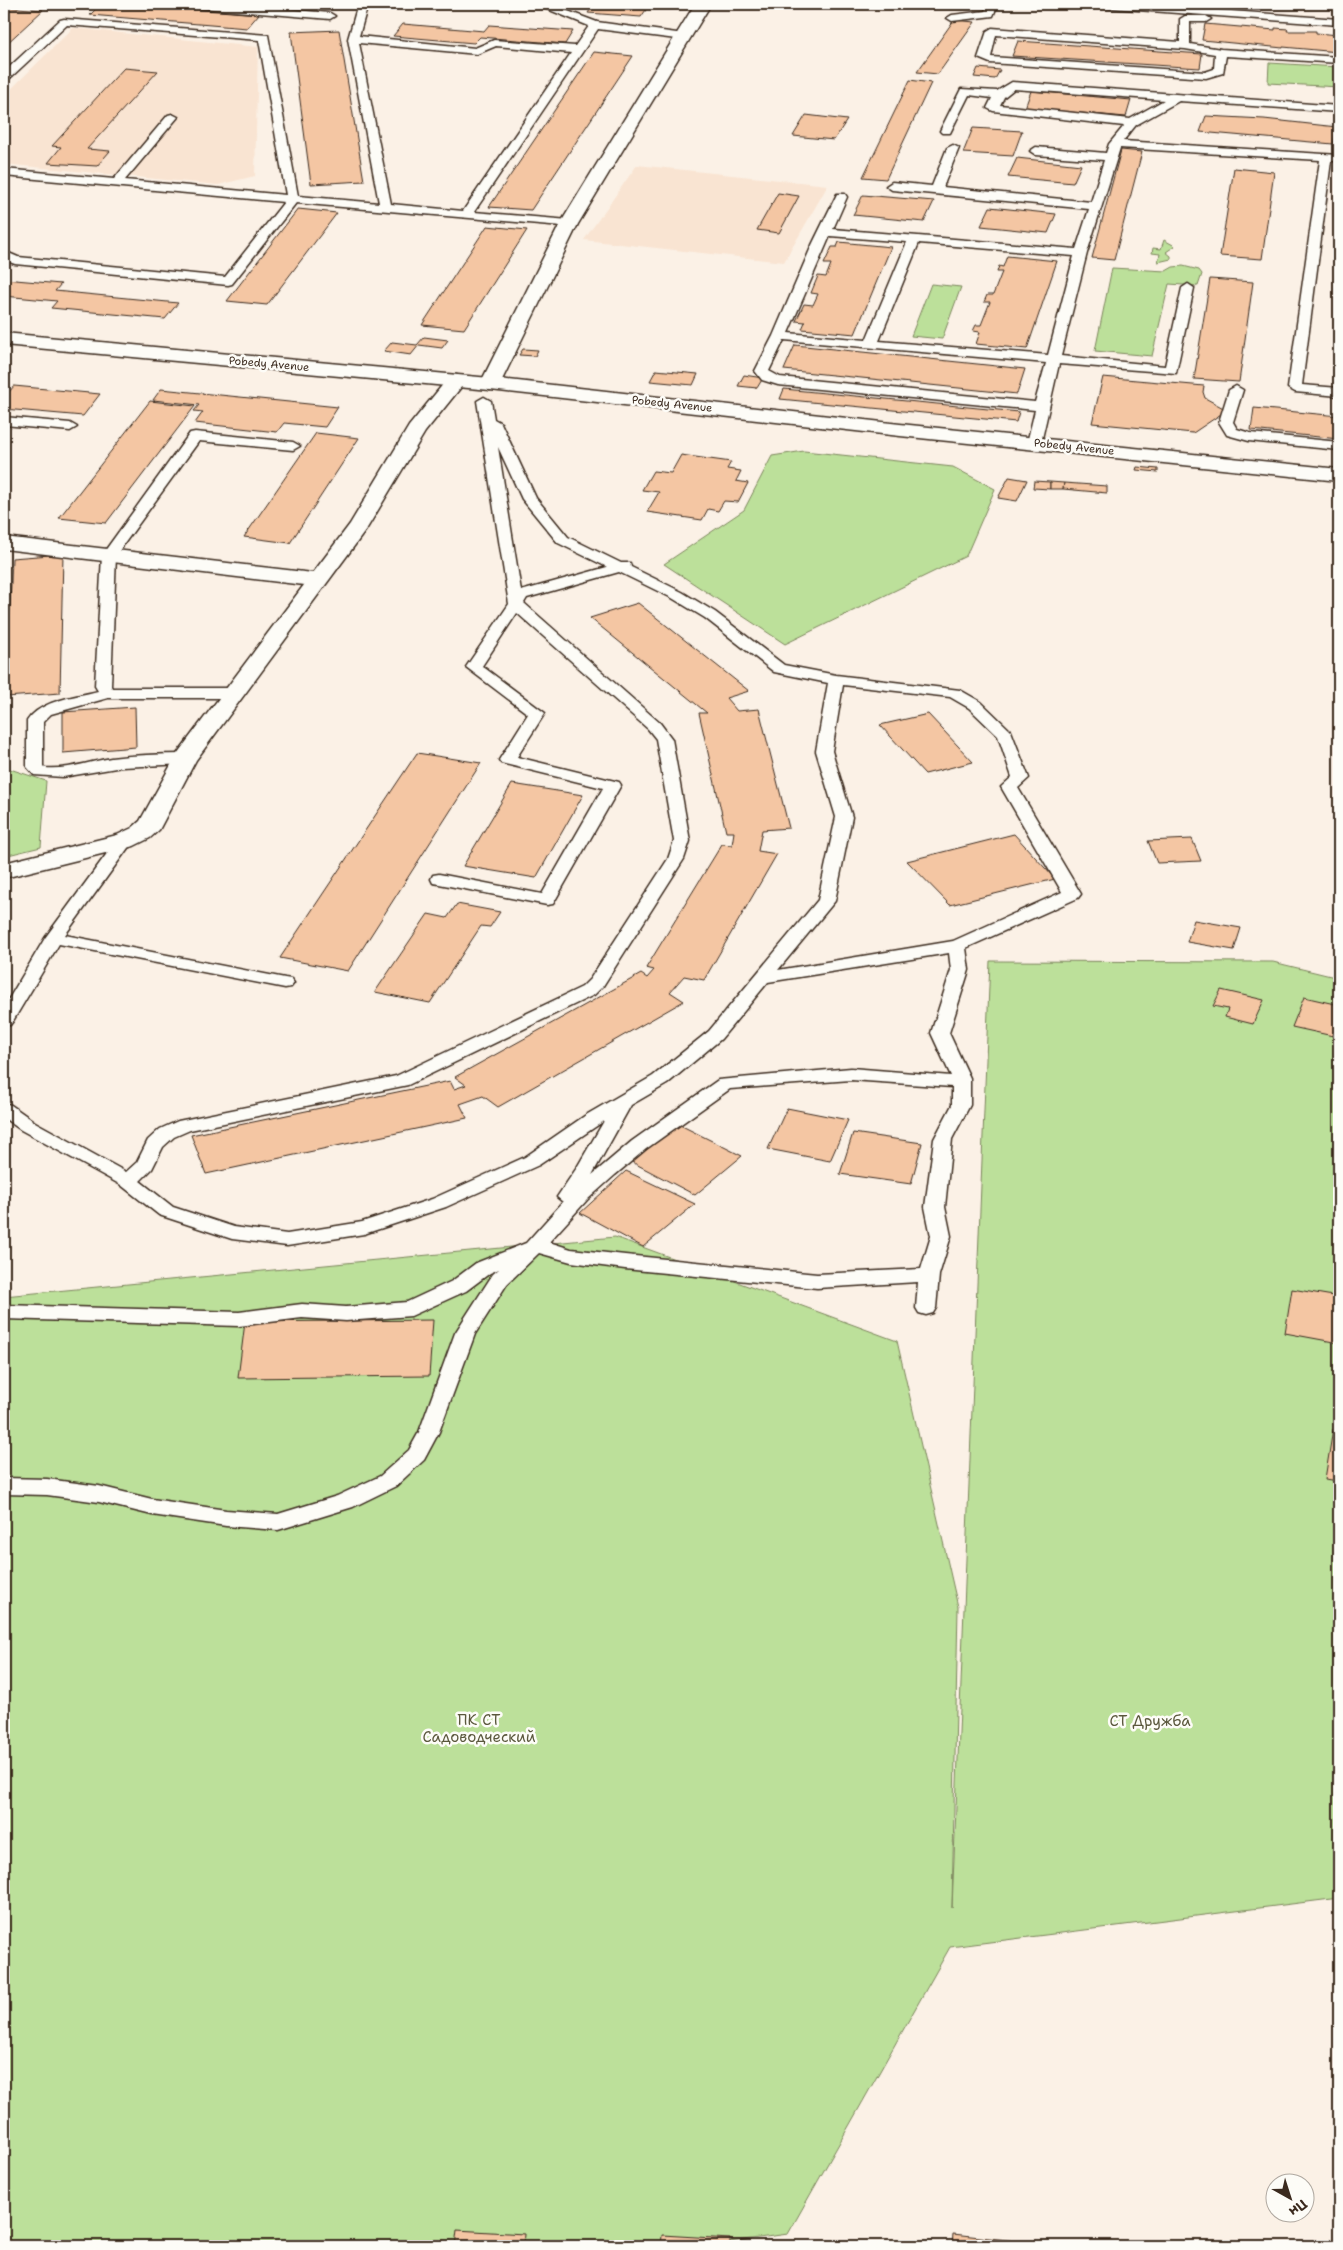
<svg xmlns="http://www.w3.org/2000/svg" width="1343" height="2250" font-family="'Shantell Sans',sans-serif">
	<rect width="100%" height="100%" fill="#fbf1e6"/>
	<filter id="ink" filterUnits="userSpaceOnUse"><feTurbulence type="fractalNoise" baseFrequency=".02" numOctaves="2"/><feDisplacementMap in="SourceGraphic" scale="10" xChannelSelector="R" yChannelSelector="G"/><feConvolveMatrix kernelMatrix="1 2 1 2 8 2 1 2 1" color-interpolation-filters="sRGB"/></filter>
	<g filter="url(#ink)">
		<g fill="#f9e4d2">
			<polygon points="73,28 258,47 255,176 218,185 4,164 4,96"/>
			<polygon points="637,165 828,185 784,262 584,240"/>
		</g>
		<g fill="#bce09a" stroke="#7c855c">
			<polygon points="1269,63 1339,67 1339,87 1268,83"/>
			<polygon points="1164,240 1175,246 1166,252 1171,256 1171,259 1158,262 1160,254 1152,253 1153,248 1161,249"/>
			<polygon points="1183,266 1199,270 1202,274 1198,286 1169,284 1152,356 1095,351 1112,268 1166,271 1173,267"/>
			<polygon points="931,284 961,287 942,339 911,336"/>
			<polygon points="804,451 953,467 995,489 966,556 785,644 664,564 744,510 772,456"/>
			<polygon points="4,767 46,781 41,847 4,856"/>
			<polygon points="990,961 1273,962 1339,978 1339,1898 950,1947 788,2234 700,2246 4,2246 4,1296 615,1237 897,1341 958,1607 952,1908"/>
		</g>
		<g fill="#f4c6a3" stroke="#3b2a1e">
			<polygon points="101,4 124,4 259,14 247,28 90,15"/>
			<polygon points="594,4 650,4 641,17 588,13"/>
			<polygon points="5,7 43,10 4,46 4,8"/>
			<polygon points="954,20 975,22 938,74 917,72"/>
			<polygon points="403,24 484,31 489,25 573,31 565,44 480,37 474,43 393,36"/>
			<polygon points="1205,24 1275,30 1275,28 1288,29 1287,31 1316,31 1316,33 1339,35 1339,50 1338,52 1283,47 1283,48 1202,40"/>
			<polygon points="339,30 364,181 311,184 291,32"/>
			<polygon points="1018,41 1202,54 1200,68 1012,56"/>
			<polygon points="594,52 633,56 531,210 489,207"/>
			<polygon points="124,68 158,71 87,149 110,151 97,166 48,163 61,147 52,146"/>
			<polygon points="978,68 1000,70 995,79 974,77"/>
			<polygon points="910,80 931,83 886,179 863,177"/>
			<polygon points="1031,91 1131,100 1126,117 1025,108"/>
			<polygon points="806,115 847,120 834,140 793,136"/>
			<polygon points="1206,116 1264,119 1337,127 1333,144 1200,132"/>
			<polygon points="973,128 1022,131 1013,156 963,153"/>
			<polygon points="1121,150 1142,152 1114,260 1092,258"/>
			<polygon points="1017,158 1081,165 1073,183 1008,177"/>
			<polygon points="1234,168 1274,172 1262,259 1220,256"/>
			<polygon points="778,193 799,196 779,233 757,230"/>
			<polygon points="863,195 934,201 924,222 853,215"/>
			<polygon points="990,207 1056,214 1048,233 981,226"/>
			<polygon points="298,209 337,213 267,305 227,301"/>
			<polygon points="487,226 527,230 464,329 422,325"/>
			<polygon points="839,242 891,247 855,334 802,329 805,322 796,321 804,304 813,305 818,294 811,293 818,276 826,277 831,264 824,264 832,247 837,247"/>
			<polygon points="1007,256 1057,261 1027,349 976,344 980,332 973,331 976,325 981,325 990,302 984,302 987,295 993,295 1002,272 997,272 999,266 1003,267"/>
			<polygon points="4,279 61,284 55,291 178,303 165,319 51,308 57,301 4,296"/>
			<polygon points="1210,279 1253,282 1239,382 1194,379"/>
			<polygon points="424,337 448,340 442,348 419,345 411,355 384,351 392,342 417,345"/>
			<polygon points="795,345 1025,369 1017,394 784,370"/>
			<polygon points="523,349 538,350 535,356 519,355"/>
			<polygon points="656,370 698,374 693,385 650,381"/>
			<polygon points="744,375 763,378 757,388 738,386"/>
			<polygon points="1103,377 1204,386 1203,392 1205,398 1227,410 1193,433 1092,423"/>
			<polygon points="14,386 100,394 83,416 4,409 4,398"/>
			<polygon points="161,389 338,407 325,427 284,423 277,432 195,423 203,412 194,411 199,405 153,400"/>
			<polygon points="784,389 1019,412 1016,422 780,399"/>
			<polygon points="150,401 195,406 106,523 59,518"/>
			<polygon points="1254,408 1339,416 1339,439 1251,430"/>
			<polygon points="316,433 359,438 290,543 244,537"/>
			<polygon points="681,455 731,462 727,469 741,471 736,481 748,483 738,502 724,501 718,511 708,509 702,520 647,512 659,492 642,490 653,471 671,473"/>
			<polygon points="1137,467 1158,469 1158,472 1136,470"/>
			<polygon points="1009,477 1027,480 1017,501 998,498"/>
			<polygon points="1034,481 1050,482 1050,489 1033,488"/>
			<polygon points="1050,482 1064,483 1063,489 1050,489"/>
			<polygon points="1064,483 1107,486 1107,493 1063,489"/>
			<polygon points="63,554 60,693 6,697 12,558"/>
			<polygon points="638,603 749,691 726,698 737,711 759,709 789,828 762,830 758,851 777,854 704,980 684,976 670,992 684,1001 498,1107 483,1096 460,1104 467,1118 206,1174 191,1135 450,1081 454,1089 466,1085 455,1077 641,974 647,978 654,970 646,968 722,844 732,845 734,832 726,832 699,713 707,713 590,618"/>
			<polygon points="135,707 136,747 63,753 63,712"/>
			<polygon points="928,714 973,762 925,774 880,725"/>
			<polygon points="417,753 481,763 348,971 280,958"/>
			<polygon points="512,784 583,795 536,878 463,866"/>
			<polygon points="1014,834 1055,879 950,905 907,861"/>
			<polygon points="1192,839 1201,861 1157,863 1148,841"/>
			<polygon points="457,904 500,912 490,927 481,926 430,1003 375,992 428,914 447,918"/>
			<polygon points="1194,920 1241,928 1234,950 1187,942"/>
			<polygon points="1221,990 1264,1000 1253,1024 1225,1017 1228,1009 1213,1006"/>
			<polygon points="1304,997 1339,1005 1339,1019 1333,1036 1292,1027"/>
			<polygon points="787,1108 848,1120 830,1161 768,1149"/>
			<polygon points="678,1124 742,1156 695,1195 630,1161"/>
			<polygon points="853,1133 922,1143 911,1184 840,1174"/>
			<polygon points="626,1171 695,1204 643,1247 580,1213"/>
			<polygon points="1292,1289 1339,1297 1339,1343 1285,1333"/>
			<polygon points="433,1320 429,1376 238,1378 245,1322"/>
			<polygon points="1333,1429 1339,1431 1339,1481 1325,1479"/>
			<polygon points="457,2230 524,2234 523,2246 455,2246"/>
			<polygon points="953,2234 1016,2241 1016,2246 952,2246"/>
			<polygon points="662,2235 730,2239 730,2246 661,2246"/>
		</g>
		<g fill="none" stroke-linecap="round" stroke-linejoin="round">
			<g stroke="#3b2a1e" stroke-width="3">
				<g id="lane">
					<polygon points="185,4 224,4 330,13 335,16 330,19 190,7"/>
					<path d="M358 4H368L359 36 475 48 494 40 575 46 589 26 535 4H549L597 22 684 34 689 37 684 40 598 29 474 212 569 220 575 224 573 227 296 203 232 284 228 285 15 264 4 260V251L18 257 225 277 284 202 4 176V169L114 179 168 115 172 114 178 117 125 180 286 195 259 40 67 25 8 80 4 81V72L60 20 64 19 268 35 298 196 379 203 348 39ZM359 43 477 54 496 46 571 53 463 211 391 204Z"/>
					<polygon points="988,4 998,4 993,16 952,21 947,18 952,15 985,11"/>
					<polygon points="1092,4 1137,4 1339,19 1339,25 1097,7"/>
					<path d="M1185 16H1206L1211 19 1206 22H1190V44L1221 49 1339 57V63L1226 56 1223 73 1206 78 990 63 978 58 987 31 992 28 1180 42V19ZM996 35 1185 49 1215 54 1214 69 1205 72 991 57Z"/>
					<path d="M1012 82 1339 106V112L1179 101 1136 125 1123 141 1339 155V161H1331L1302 385 1339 388V396L1295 392 1288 388 1320 160 1120 148 1087 253 1061 356 1165 366 1182 288 1188 284 1194 288 1176 373 1059 364 1041 443 1034 447 1027 443 1035 410 778 385 762 380 755 371 773 336 812 245 837 194H845L847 197 833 229 1076 249 1089 209 892 190 886 186 892 182 932 186 947 148 953 145 959 148 943 187 1091 202 1104 160 1036 155 1030 151 1036 147 1106 153 1109 144 1124 126 993 111 987 108 992 98 969 95 950 133H942L940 131 961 89 997 91ZM1014 89 1164 100 1130 119 1000 105 1004 97ZM830 236 907 242 866 340 788 333ZM919 243 1074 256 1048 355 879 341ZM784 340 1046 363 1035 402 780 377 769 371Z"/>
					<polygon points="1236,386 1243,390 1233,422 1237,429 1250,433 1339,442 1339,450 1249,441 1227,435 1219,422 1229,390"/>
					<path d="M484 397 491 401 494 419 501 423 536 498 568 537 621 563H630L631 567 682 592 715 612 784 665 836 675 960 690 981 702 1011 731 1029 778 1018 788 1081 894 1078 898 966 948 969 970 949 1033 970 1078V1105L952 1139 945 1207 951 1236 939 1275 936 1308 933 1313 926 1315 919 1313 916 1308 918 1282 817 1288 625 1269 571 1262 539 1253 507 1284 475 1334 439 1432 424 1460 396 1486 353 1507 278 1530 226 1526 152 1515 99 1502 47 1495 4 1494V1478L47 1479 99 1486 152 1499 226 1510 278 1514 337 1496 380 1476 409 1450 419 1432 455 1333 493 1274 499 1269 490 1273 466 1291 411 1316 346 1321 302 1318 239 1326 4 1319V1305L239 1312 302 1304 346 1307 407 1302 452 1281 476 1263 526 1243 563 1202 557 1197 576 1169 604 1121 539 1165 446 1207 364 1234 287 1246 232 1239 159 1215 121 1185 21 1130 4 1118V1103L11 1105 35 1122 126 1172 137 1162 148 1140 160 1129 178 1121 396 1076 582 987 590 979 668 859 674 841 656 739 648 729 517 613 482 666 545 713 517 757 619 782 621 785 553 904 547 905 439 884 433 883 431 879 433 875 439 874 542 894 603 788 501 763 499 760 528 714 466 667 509 604 477 401ZM498 447 522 499 558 543 607 567 521 591ZM619 572 672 598 705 618 774 672 828 683 816 751 836 817 818 900 709 1031 653 1076 586 1115 525 1157 432 1199 362 1222 287 1234 234 1227 173 1207 140 1181 152 1169 163 1147 174 1137 190 1130 408 1085 594 995 603 986 684 859 690 841 672 739 660 723 524 603 527 598ZM843 685 950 697 969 708 998 736 1012 777 1001 787 1062 892 953 941 778 970 835 901 852 817 832 751ZM949 953 951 970 931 1033 951 1076 851 1068 718 1080 632 1141 592 1175 631 1105 667 1084 721 1039 768 982ZM851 1080 952 1087V1105L934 1139 925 1207 931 1236 921 1269 817 1274 625 1255 571 1249 549 1242 587 1200 615 1175 646 1149 730 1089Z"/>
					<polygon points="4,417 70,423 77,427 70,431 4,425"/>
					<path d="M195 432 293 442 300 446 293 450 199 441 116 555 111 686 112 688H234L240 690 242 693 240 696 234 698H108L51 714 43 722V766L45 768C67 770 89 762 111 758 135 755 160 754 185 754L191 756 193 759 191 762 185 764 122 767 63 777 34 775 27 767V721C41 700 75 697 98 691L95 686 102 555 190 433Z"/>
					<polygon points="125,836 131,837 133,841 65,935 285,978 291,979 294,983 291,987 285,988 59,944 13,1021 10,1025 4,1026 4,1007 45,938 119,837"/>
				</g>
			</g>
			<g stroke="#3b2a1e" stroke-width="3">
				<g id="street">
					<polygon points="695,4 711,4 578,224 500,384 497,388 490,390 483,388 480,384 560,224"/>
					<polygon points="456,375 463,377 466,381 425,432 366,530 196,760 159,830 150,838 134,846 4,878 4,863 117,835 132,828 140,821 177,754 304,585 4,549 4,537 313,573 350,524 409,426 449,377"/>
				</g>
			</g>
			<g stroke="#3b2a1e" stroke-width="3">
				<polygon id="secondary" points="4,333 490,378 900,424 1339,469 1339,481 900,436 490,390 4,345"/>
			</g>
			<use href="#lane" fill="#fdfcf7" fill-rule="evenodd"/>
			<use href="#street" fill="#fdfcf7" fill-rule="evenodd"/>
			<use href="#secondary" fill="#fdfcf7" fill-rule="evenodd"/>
		</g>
	</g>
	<g text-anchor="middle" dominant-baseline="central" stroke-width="5" stroke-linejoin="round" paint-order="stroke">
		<g font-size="11" fill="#3b2a1e" stroke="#fdfcf7">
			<text transform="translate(269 364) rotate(5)">Pobedy Avenue</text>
			<text transform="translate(672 404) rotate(6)">Pobedy Avenue</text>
			<text transform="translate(1074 447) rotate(6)">Pobedy Avenue</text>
		</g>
		<g font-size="15" fill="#5b583d" stroke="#fdfcf7">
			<text x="479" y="1720">ПК СТ<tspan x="479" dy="17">Садоводческий</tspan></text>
			<text x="1150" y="1721">СТ Дружба</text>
		</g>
	</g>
	<rect width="1343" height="2250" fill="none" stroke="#fdfcf7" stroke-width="20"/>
	<rect x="10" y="10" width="1323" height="2230" fill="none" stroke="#3b2a1e" stroke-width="2" filter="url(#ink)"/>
	<g transform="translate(1290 2198) rotate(141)"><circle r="24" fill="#fdfcf7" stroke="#afa8a0"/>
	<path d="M0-4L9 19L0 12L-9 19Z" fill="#3b2a1e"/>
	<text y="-8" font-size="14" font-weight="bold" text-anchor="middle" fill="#3b2a1e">Пн</text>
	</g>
</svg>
